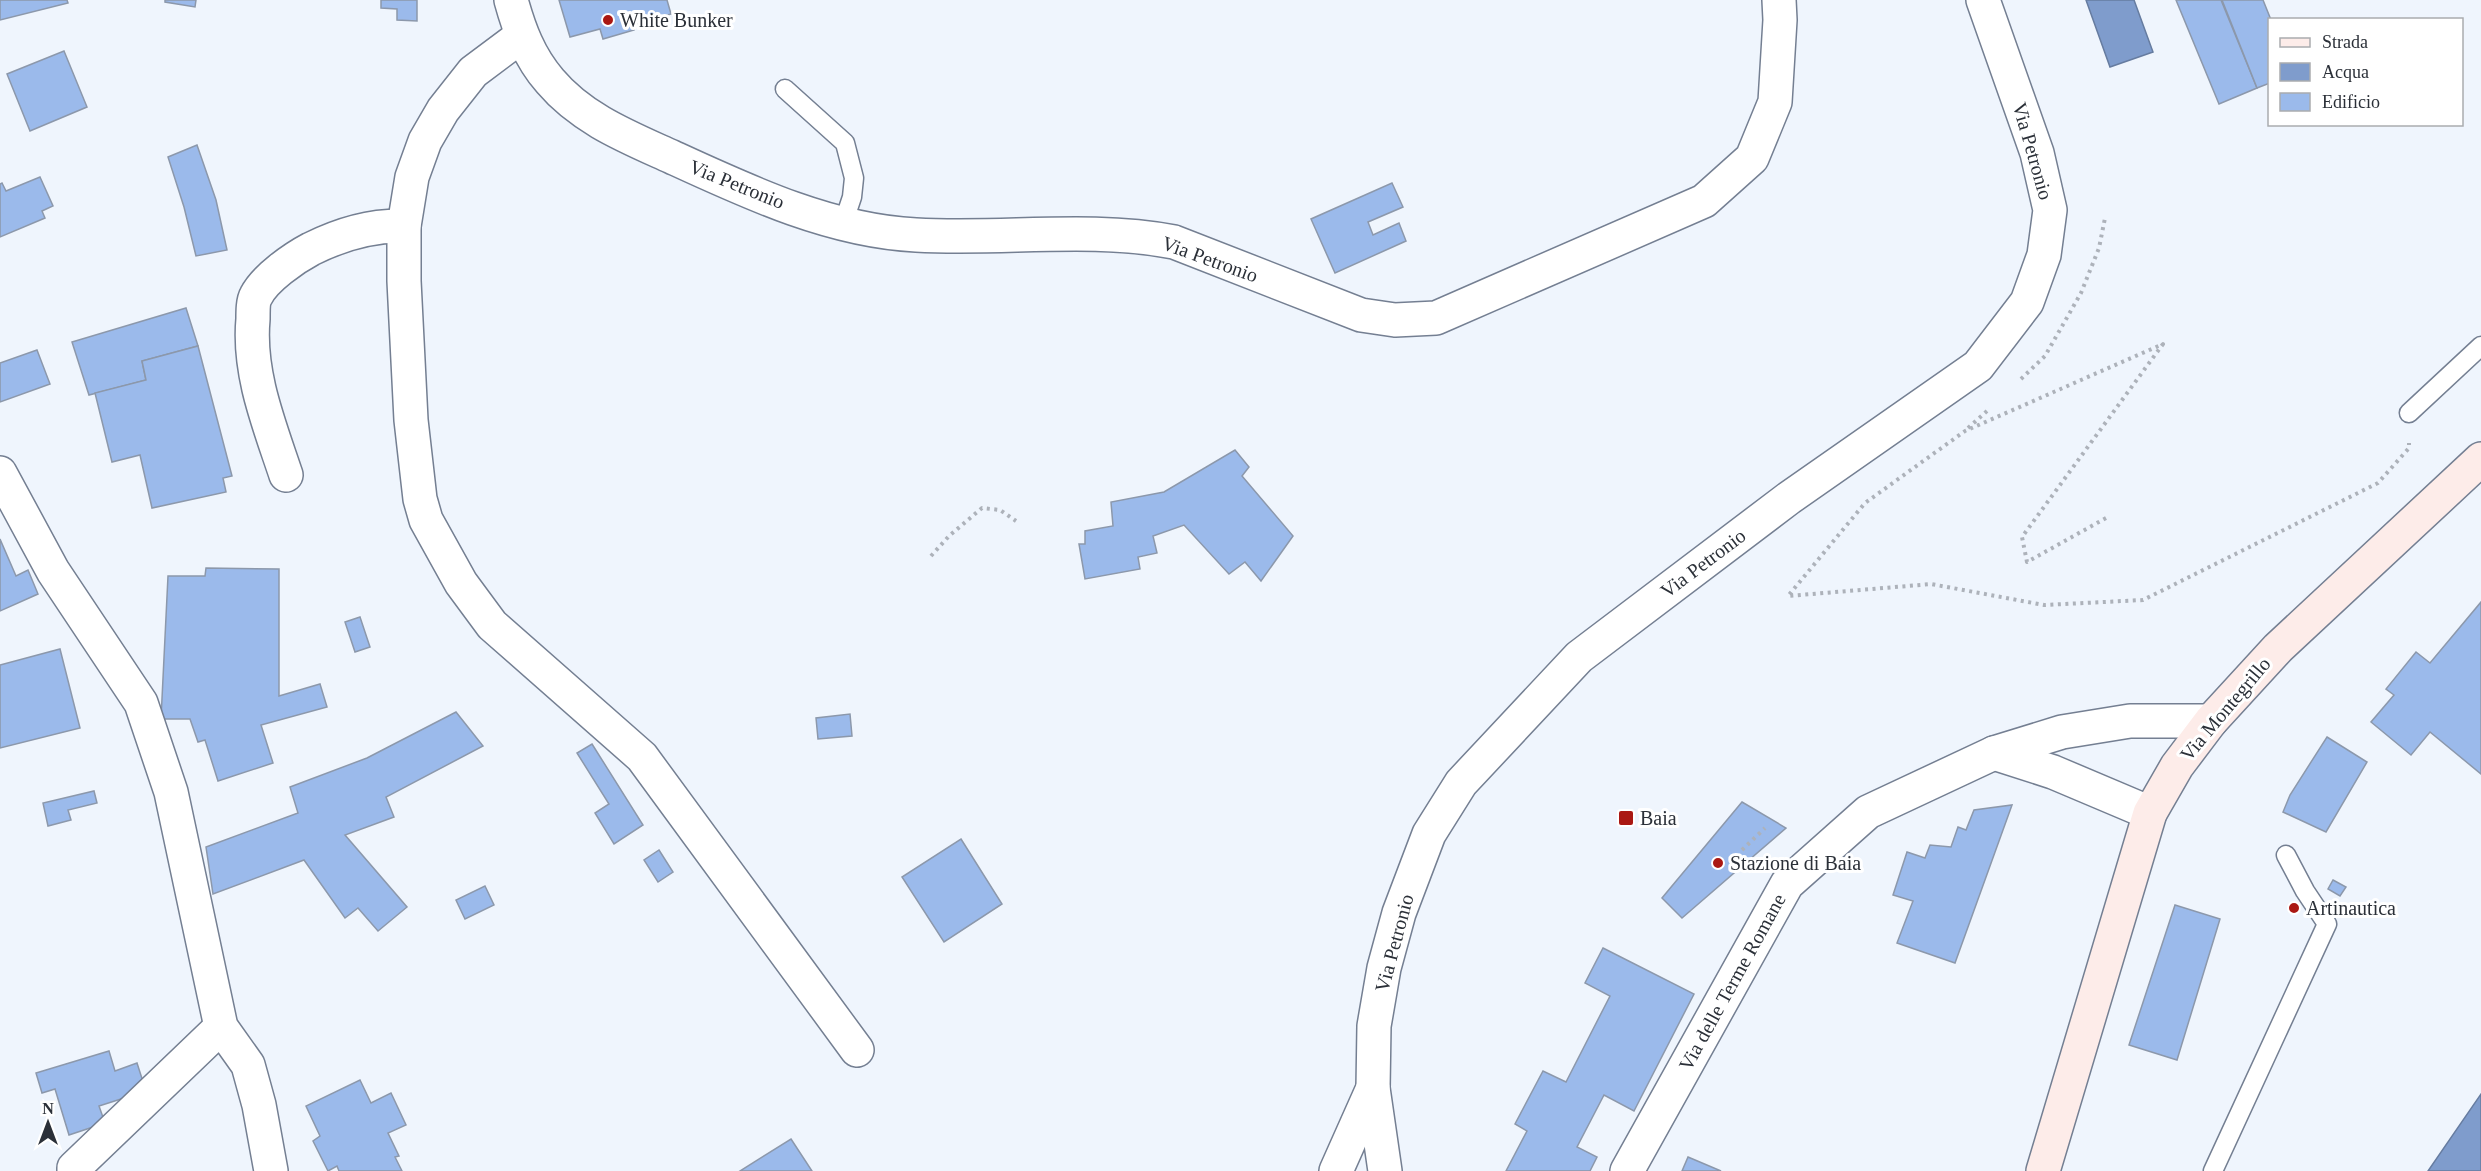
<svg xmlns="http://www.w3.org/2000/svg" width="2481" height="1171" font-family="Georgia,serif">
	<rect width="100%" height="100%" fill="#eff5fd"/>
	<g fill="#7f9ccc" stroke="#667ca0" stroke-width="1.5">
		<polygon points="2086,0 2134,0 2153,52 2110,67"/>
		<polygon points="2481,1094 2481,1171 2428,1171"/>
	</g>
	<g fill="#9bbaeb" stroke="#8c98ab" stroke-width="1.5">
		<polygon points="0,0 67,0 68,3 0,20"/>
		<polygon points="165,0 196,0 195,7 165,2"/>
		<polygon points="381,0 417,0 417,21 397,20 397,9 381,8"/>
		<polygon points="559,0 667,0 671,14 633,25 634,30 603,39 600,29 570,37"/>
		<polygon points="2176,0 2221,0 2257,88 2219,104"/>
		<polygon points="2222,0 2263,0 2271,20 2270,83 2257,88"/>
		<polygon points="64,51 87,107 30,131 7,74"/>
		<polygon points="197,145 216,200 227,250 196,256 184,207 168,157"/>
		<polygon points="40,177 53,206 42,211 45,218 0,237 0,184 2,183 6,191"/>
		<polygon points="1392,183 1403,207 1368,222 1373,235 1399,223 1406,241 1335,273 1311,219"/>
		<polygon points="186,308 198,346 142,361 146,380 89,395 72,342"/>
		<polygon points="198,346 232,476 223,478 226,492 152,508 140,455 112,462 95,393 146,380 142,361"/>
		<polygon points="37,350 50,384 0,402 0,363"/>
		<polygon points="1235,450 1249,467 1242,476 1293,536 1261,581 1245,562 1229,574 1184,525 1153,536 1157,553 1138,557 1140,569 1085,579 1079,544 1085,544 1085,531 1113,526 1111,502 1164,492"/>
		<polygon points="0,539 16,576 28,570 38,594 0,611"/>
		<polygon points="206,568 279,569 279,696 320,684 327,707 261,725 273,763 218,781 205,740 198,742 190,719 161,719 168,576 205,576"/>
		<polygon points="2481,602 2481,774 2430,732 2411,755 2371,722 2394,695 2386,689 2416,652 2430,663"/>
		<polygon points="360,617 370,647 355,652 345,622"/>
		<polygon points="60,649 80,728 0,748 0,665"/>
		<polygon points="456,712 483,746 386,797 394,817 345,835 407,907 378,931 358,908 345,918 304,860 213,894 206,847 298,813 290,787 367,758"/>
		<polygon points="850,714 852,736 818,739 816,718"/>
		<polygon points="2327,737 2367,762 2326,832 2283,812 2290,795"/>
		<polygon points="592,744 643,825 614,844 595,813 609,804 577,753"/>
		<polygon points="94,791 97,803 68,810 71,820 48,826 43,803"/>
		<polygon points="1742,802 1786,828 1682,918 1662,898"/>
		<polygon points="2012,805 1955,963 1897,943 1913,901 1893,895 1907,852 1925,858 1930,845 1951,847 1958,827 1966,830 1974,810"/>
		<polygon points="961,839 1002,904 944,942 902,877"/>
		<polygon points="659,850 673,872 658,882 644,860"/>
		<polygon points="2333,880 2346,887 2340,896 2328,889"/>
		<polygon points="485,886 494,905 465,919 456,900"/>
		<polygon points="2175,905 2220,919 2177,1060 2129,1045"/>
		<polygon points="1603,948 1694,994 1634,1111 1604,1095 1577,1147 1597,1157 1590,1171 1506,1171 1527,1131 1515,1124 1543,1071 1566,1082 1610,996 1585,983"/>
		<polygon points="109,1051 115,1071 137,1063 146,1091 99,1106 105,1123 69,1135 55,1089 42,1093 36,1073"/>
		<polygon points="360,1080 371,1103 391,1093 406,1125 388,1133 399,1156 395,1157 402,1171 339,1171 337,1166 328,1171 313,1141 320,1136 306,1106"/>
		<polygon points="791,1139 812,1171 740,1171"/>
		<polygon points="1688,1157 1721,1171 1682,1171"/>
	</g>
	<g fill="none" stroke-linecap="round" stroke-linejoin="round">
		<g stroke="#747f92" stroke-width="21">
			<g id="service">
				<polyline points="785,89 845,143 854,178 852,197 843,224"/>
				<polyline points="2409,413 2481,346"/>
				<polyline points="2213,1171 2327,924 2305,891 2286,855"/>
			</g>
		</g>
		<g stroke="#747f92" stroke-width="36">
			<g id="minor">
				<polyline points="521,36 473,72 443,110 425,141 412,177 404,226 404,281 411,420 420,499 426,520 461,583 492,625 642,757 857,1050"/>
				<polyline points="0,473 53,571 141,703 171,792 221,1027 248,1065 259,1105 271,1171"/>
				<path d="M286 475C269 424 248 373 253 319 253 312 253 301 256 296 265 278 294 258 311 249 341 234 371 225 404 226"/>
				<polyline points="74,1171 74,1168 221,1027"/>
				<polyline points="1336,1171 1373,1088"/>
			</g>
		</g>
		<g stroke="#747f92" stroke-width="36">
			<g id="tertiary">
				<path d="M511 0C519 29 529 57 550 81 582 119 628 137 672 157 748 192 831 231 916 235 1003 240 1089 226 1174 242L1361 315 1395 320 1436 318 1704 201 1752 158 1775 102 1780 20 1779 0"/>
				<polyline points="1994,753 2053,772 2150,813"/>
				<polyline points="1385,1171 1373,1088 1374,1026 1384,968 1399,913 1429,834 1461,783 1579,657 1789,498 1978,366 2027,302 2044,255 2050,210 2037,153 1983,0"/>
				<polyline points="1627,1171 1787,884 1868,812 1994,753 2062,732 2130,721 2211,721"/>
			</g>
		</g>
		<g stroke="#747f92" stroke-width="36">
			<polyline id="secondary" points="2043,1171 2150,813 2177,766 2211,721 2278,648 2481,459"/>
		</g>
		<g stroke="#adb2ba" stroke-width="4" stroke-dasharray="3 4.5" stroke-linecap="butt">
			<polyline points="2021,379 2045,356 2081,293 2099,248 2105,218"/>
			<polyline points="1968,428 1987,411"/>
			<polyline points="2106,518 2027,562 2022,537 2163,344 1965,431 1865,503 1788,596 1931,584 2044,605 2143,600 2378,483 2409,448 2409,443"/>
			<polyline points="931,556 949,536 982,508 1000,510 1016,521"/>
			<polyline points="1742,850 1765,828"/>
		</g>
		<use href="#service" stroke="#fff" stroke-width="18"/>
		<use href="#minor" stroke="#fff" stroke-width="33"/>
		<use href="#tertiary" stroke="#fff" stroke-width="33"/>
		<use href="#secondary" stroke="#fdece9" stroke-width="33"/>
	</g>
	<g fill="#aa1813" stroke="#fff" stroke-width="2">
		<circle cx="608" cy="20" r="6"/>
		<rect x="1618" y="810" width="16" height="16" rx="3"/>
		<circle cx="1718" cy="863" r="6"/>
		<circle cx="2294" cy="908" r="6"/>
	</g>
	<g text-anchor="middle" dominant-baseline="central" stroke-width="6" stroke-linejoin="round" paint-order="stroke">
		<g font-size="20" fill="#2b3038" stroke="#fff" text-anchor="start">
			<text x="620" y="20">White Bunker</text>
			<text x="1640" y="818">Baia</text>
			<text x="1730" y="863">Stazione di Baia</text>
			<text x="2306" y="908">Artinautica</text>
		</g>
		<g font-size="20" fill="#2b3038" stroke="#fff">
			<text transform="translate(2033 151) rotate(74)">Via Petronio</text>
			<text transform="translate(737 184) rotate(22)">Via Petronio</text>
			<text transform="translate(1210 259) rotate(20)">Via Petronio</text>
			<text transform="translate(1703 563) rotate(-37)">Via Petronio</text>
			<text transform="translate(2225 709) rotate(-50)">Via Montegrillo</text>
			<text transform="translate(1394 943) rotate(-75)">Via Petronio</text>
			<text transform="translate(1732 982) rotate(-61)">Via delle Terme Romane</text>
		</g>
	</g>
	<rect x="2268" y="18" width="195" height="108" fill="#ffffff" stroke="#aaacaf" stroke-width="1.5"/>
	<rect x="2280" y="38" width="30" height="9" fill="#fdece9" stroke="#aaacaf" stroke-width="1.5"/>
	<text x="2322" y="48" font-size="18" fill="#2b3038">Strada</text>
	<rect x="2280" y="63" width="30" height="18" fill="#7f9ccc" stroke="#aaacaf" stroke-width="1.5"/>
	<text x="2322" y="78" font-size="18" fill="#2b3038">Acqua</text>
	<rect x="2280" y="93" width="30" height="18" fill="#9bbaeb" stroke="#aaacaf" stroke-width="1.5"/>
	<text x="2322" y="108" font-size="18" fill="#2b3038">Edificio</text>
	<g transform="translate(48 1123)" stroke="#ffffff" stroke-width="4.5" paint-order="stroke">
	<path d="M0-4.5L10 22L0 15L-10 22Z" fill="#2b3038"/>
	<text y="-9" font-size="16" font-weight="bold" text-anchor="middle" fill="#2b3038">N</text>
	</g>
</svg>
